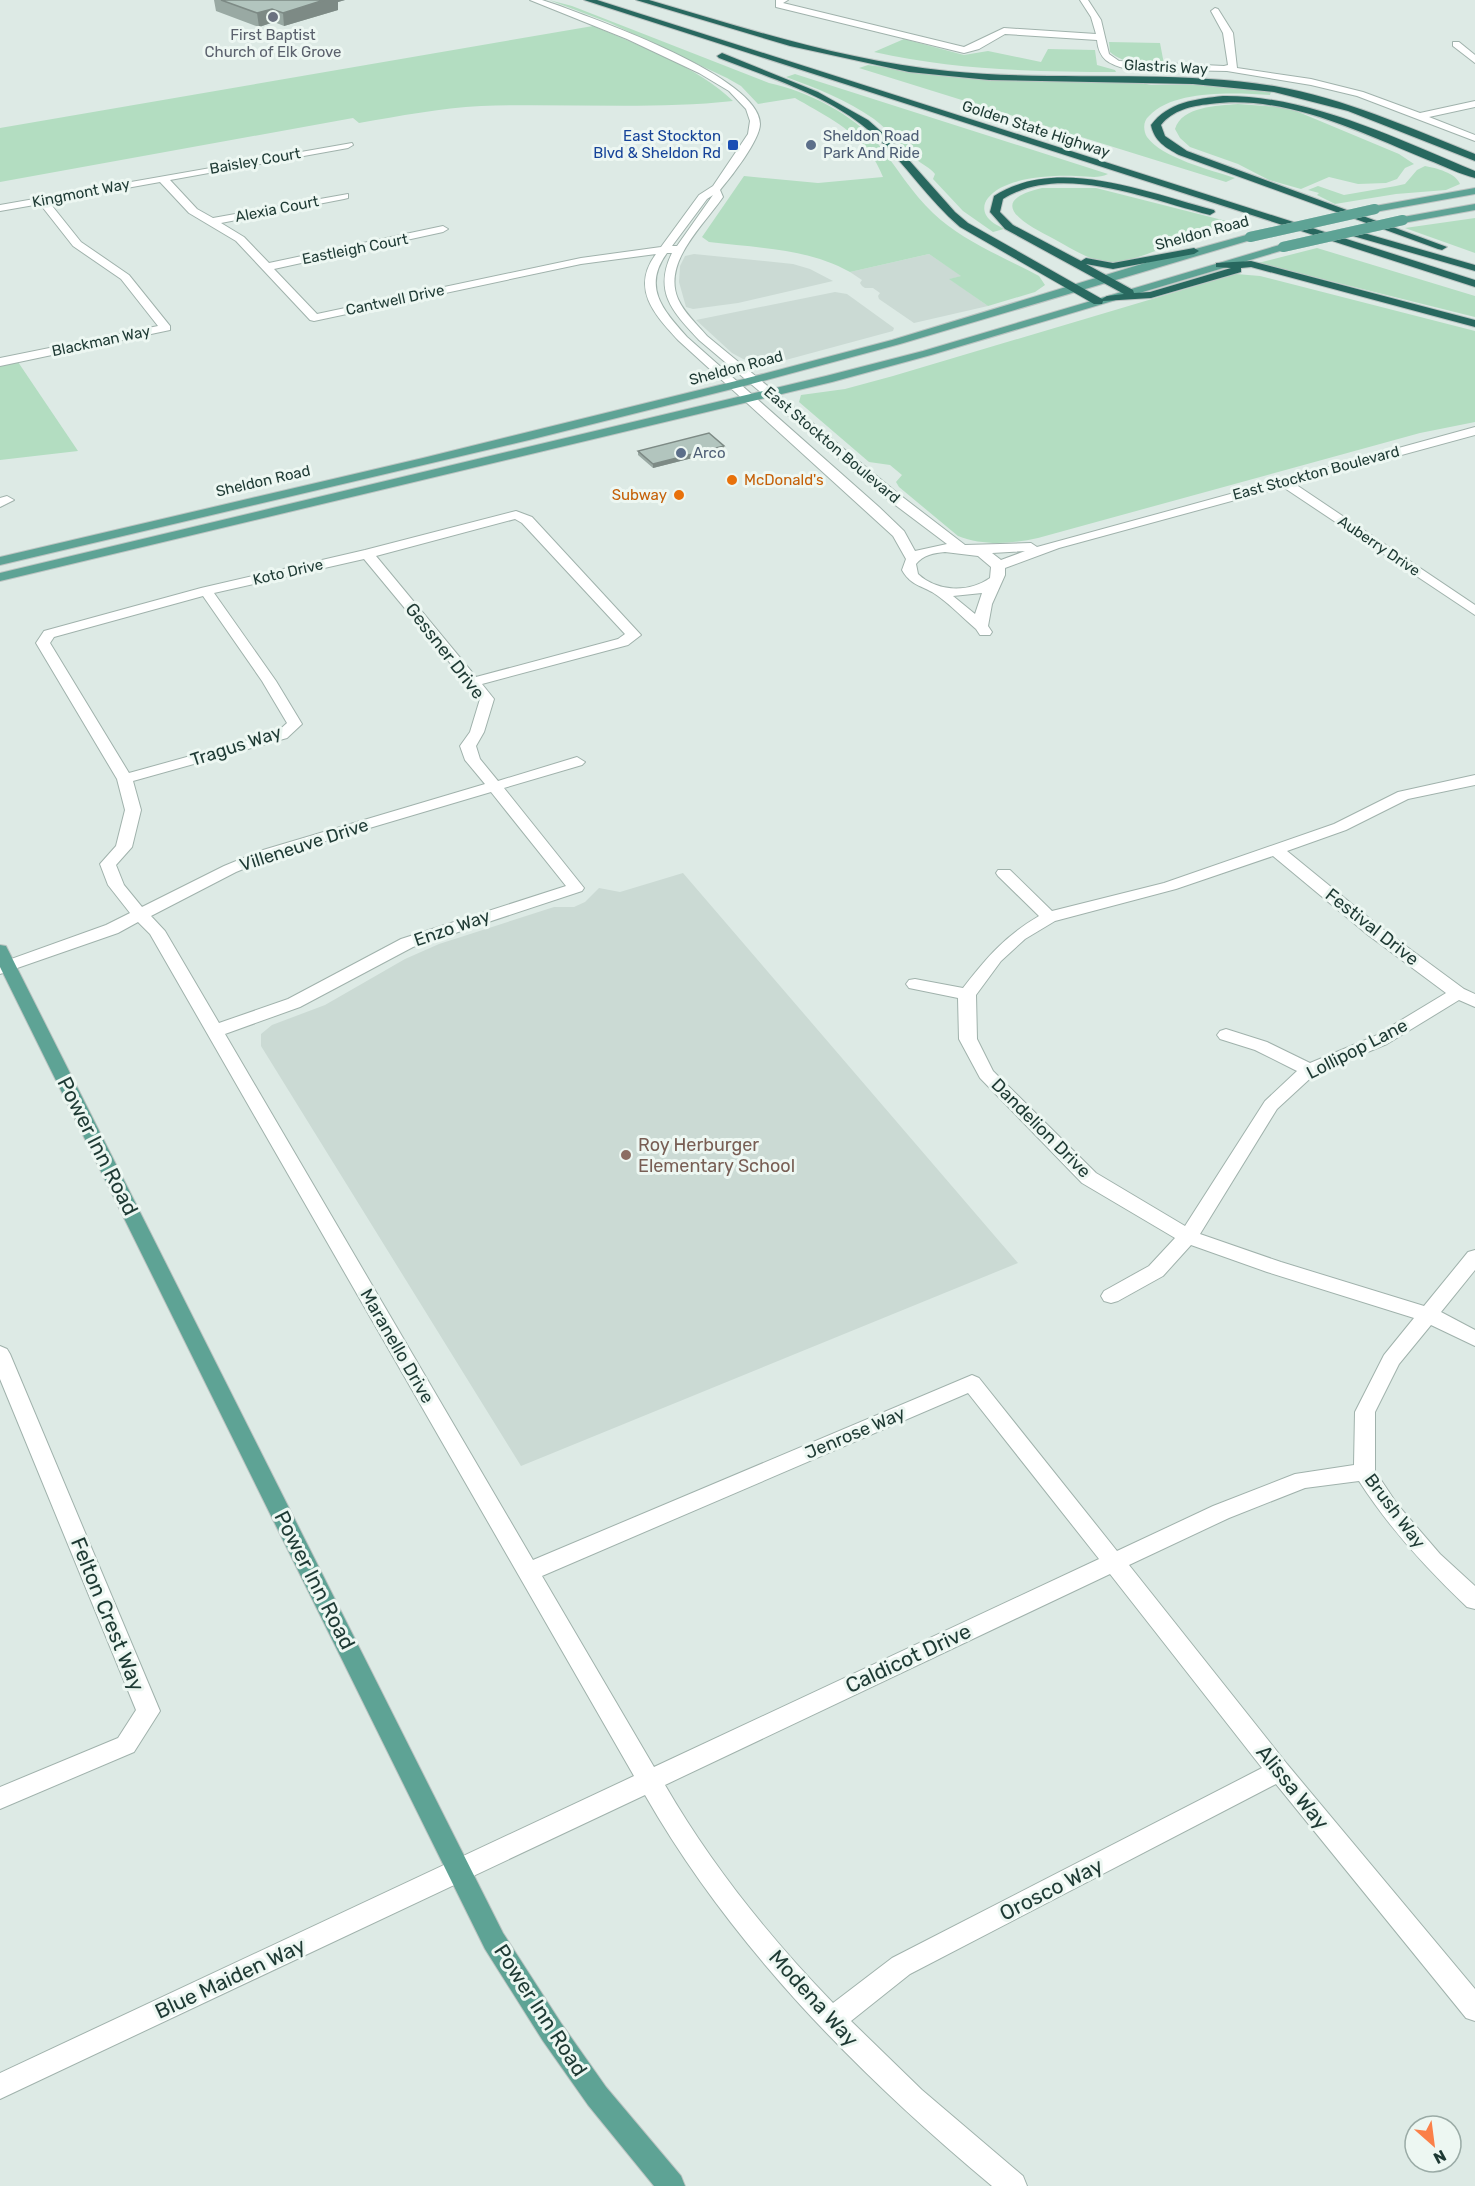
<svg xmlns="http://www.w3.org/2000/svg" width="1475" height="2186" font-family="Rubik,sans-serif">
	<rect width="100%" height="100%" fill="#ddeae5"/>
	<g fill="#cbdad4">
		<polygon points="694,254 793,264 810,269 833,281 738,303 693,309 686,307 679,282 680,266 685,256"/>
		<polygon points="929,254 962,276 950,279 988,306 914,323 879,299 878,296 880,293 873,288 865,288 862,286 860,283 862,280 850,272"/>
		<polygon points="835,292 847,294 894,328 893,331 782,361 765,363 743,359 732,353 696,320"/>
		<polygon points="683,873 1018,1263 521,1466 261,1046 261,1034 272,1025 325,1005 405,959 439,944 554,907 574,907 585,902 599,888 620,892"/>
	</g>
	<g fill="#b3ddc1">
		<path d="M549 0 572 6 769 83C807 91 853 114 879 145 897 168 912 193 933 213 962 241 1004 257 1039 276L1045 285 1035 292 988 306 949 279 961 276 929 254 850 272C807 248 757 248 709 242L702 237 744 176 818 183 883 177C879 168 875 159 869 152 852 128 819 112 795 98L758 104 741 86 727 78 610 23Z"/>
		<path d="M593 26C638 45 698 67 733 101 650 110 565 103 481 106 440 108 400 116 359 123L353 118 0 182V128Z"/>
		<path d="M904 39 964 55 988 51 1041 62 1048 49 1095 50 1097 65 1115 70 1116 72C1034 72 954 70 874 52Z"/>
		<path d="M1109 42 1160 43 1164 64C1146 63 1124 65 1110 52Z"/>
		<path d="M868 65 968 78 1141 83 1151 85H1212L1271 92 1270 95C1236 93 1174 89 1149 116 1143 121 1143 130 1147 137 1162 158 1211 170 1235 178L1226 182 859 68Z"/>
		<path d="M795 74 1108 174C1097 179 1089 176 1076 176 1052 175 1004 177 988 198 984 203 983 209 986 215 990 222 997 225 1004 229L993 232 963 211 933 179 935 174C929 167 923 165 917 160 902 148 890 131 874 119 847 100 816 88 786 77Z"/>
		<path d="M1238 104 1279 107 1296 111 1399 154 1414 164 1405 168 1397 179 1386 183 1358 184 1329 177 1301 189 1269 180 1238 164 1190 147 1180 138 1175 129C1182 106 1217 106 1238 104Z"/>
		<path d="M1425 166C1436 168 1456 173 1460 184L1446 190 1396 194 1335 204 1317 195 1319 193 1308 190 1318 186 1344 195 1396 186 1405 184 1417 170Z"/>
		<path d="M1042 188H1096L1242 225C1215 233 1189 241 1162 249 1145 254 1127 263 1109 262 1089 261 1071 248 1054 239 1027 225 982 202 1042 188Z"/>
		<polygon points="1475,218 1475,253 1405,228"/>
		<polygon points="1317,248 1475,296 1475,317 1258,263"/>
		<path d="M1236 274 1260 276 1475 331V422L1420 433 1038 538C1011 544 984 546 958 536L899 487 896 482 902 475 890 465 869 462 799 402 801 395 845 389 893 376Z"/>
		<polygon points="16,359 78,451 0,460 0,362"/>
	</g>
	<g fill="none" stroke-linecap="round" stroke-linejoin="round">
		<g stroke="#a0b2ac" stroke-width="2">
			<g id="minor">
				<path d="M530 0H542L557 5C597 20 760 77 760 124 760 140 731 177 720 190L723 197C704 225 662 262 678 299 684 313 697 324 707 336L896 492 965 545 1031 543 1037 547 1475 427V435L1295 484 1475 605V615L1283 487 1059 548 1005 568V575L992 604 988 626 992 632 990 635H980L976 629C962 617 947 601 932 592 919 585 910 584 902 570L906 559 893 536 679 341C655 315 630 289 656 254L581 264 314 321 310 320 236 241 189 213 160 182 49 202 81 242 129 275 170 326V330L0 366V358L158 326 121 279 73 246 40 204 0 211V205L352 143 353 145 348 148 170 180 197 209 213 218 348 194V198L344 199 221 223 244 237 269 263 443 226 448 229 443 232 274 269 317 314 581 258 661 247 699 195 713 186 748 134 750 121 746 109 729 91 699 73 627 39ZM713 195 677 246H672L707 199ZM667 253H672C653 292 673 312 699 340L886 498 947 544 915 551 904 531 879 507 687 337C663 310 642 287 667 253ZM1025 551 1001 560 992 553ZM945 552 978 556 991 567 990 578C969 593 937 592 918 574L916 564C923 555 934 553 945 552ZM982 593 975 614 953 596Z"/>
				<path d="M776 0H788L783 3 964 47 1004 28 1096 34 1091 17 1080 0H1088L1101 20 1109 54 1119 61 1224 66 1228 65 1223 33 1211 11 1215 8 1218 9 1233 33 1237 68 1311 79 1363 92 1420 113 1475 101V107L1429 117 1475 135V141L1357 96 1311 85 1227 71 1127 69C1109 64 1099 60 1097 40L1005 34 979 49 964 53 776 7Z"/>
				<polygon points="1453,42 1459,42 1475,55 1475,63 1453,46"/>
				<polygon points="7,496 14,500 0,507 0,498"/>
				<path d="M516 511 532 517 641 635 628 645 482 684 494 699 484 732 476 746 480 759 498 781 577 757 585 762 582 765 504 788 584 888 582 891 413 947 300 1007 225 1034 533 1560 972 1375 979 1378 1117 1551 1213 1506 1295 1474 1354 1465 1355 1412 1384 1355 1414 1318 1267 1272 1191 1245 1163 1276 1118 1301 1111 1303 1104 1301 1101 1296 1104 1291 1149 1266 1175 1238 1082 1183 980 1078 959 1039 958 998 909 988 906 984 909 980 915 979 963 988C987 957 1005 936 1039 916L998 876 996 873 998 870H1010L1052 911 1164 883 1334 824 1398 792 1475 775V785L1408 799 1346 830 1287 851 1380 927 1464 989 1475 994V1007L1459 1000 1387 1044 1315 1074 1277 1109 1200 1234 1281 1262 1424 1306 1468 1252 1475 1250V1270L1441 1312 1475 1330V1346L1431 1325 1399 1364 1375 1412V1471L1397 1504 1440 1554 1475 1586V1609L1467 1607C1426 1568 1390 1529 1359 1481L1305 1488 1229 1518 1129 1565 1287 1764 1475 1989V2021L1466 2018 1276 1784 910 1974 851 2021 922 2090 1023 2176 1027 2186H992C858 2074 732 1947 645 1795L0 2099V2073L634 1776 150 934 138 922 118 933 0 974V963L106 925 130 913 108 885 100 864 116 846 125 810 117 779 36 643 44 631 201 588 365 550ZM515 519 522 523 625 634 618 639 476 677 376 556ZM364 559 480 699 470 732 460 746 465 760 485 784 263 850 224 866 142 907 124 885 116 865 132 847 141 810 133 781 287 738 302 724 276 681 214 593ZM203 596 262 681 287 723 277 732 129 773 50 643 54 637ZM491 792 566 886 401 939 288 999 219 1023 165 931 151 916 236 872 275 856ZM1273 856 1368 935 1446 993 1375 1036 1310 1063 1267 1042 1226 1029 1220 1031 1217 1035 1220 1039 1255 1050 1297 1071 1265 1101 1185 1226 1096 1173 993 1071 977 1039 976 995 1001 961 1025 939 1055 921 1176 889ZM968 1393 1099 1559 654 1767 542 1576ZM1110 1574 1262 1768 892 1958 833 2003C770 1938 710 1863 665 1785Z"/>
				<polygon points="0,1346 7,1349 10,1354 160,1711 134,1752 0,1809 0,1787 118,1738 136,1710 0,1379"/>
			</g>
		</g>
		<g stroke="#bcc4c2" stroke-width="2">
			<g id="major">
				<polygon points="1475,188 1475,194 1375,212 1370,209 1375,206"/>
				<polygon points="1475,204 1475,210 1403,223 1398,220 1403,217"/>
				<polygon points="1250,234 1255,237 1254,239 900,344 744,386 529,440 0,565 0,557 423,458 736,381 892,340 1145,263"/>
				<polygon points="1283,244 1288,247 1287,249 931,355 832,382 0,581 0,573 826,376 923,351"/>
				<polygon points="0,945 6,946 8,950 503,1933 561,2023 606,2087 681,2176 685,2186 654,2186 588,2105 543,2041 485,1949 0,967"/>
			</g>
		</g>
		<g stroke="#bcc4c2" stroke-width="2">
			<g id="highway">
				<polygon points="584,0 597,0 1475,280 1475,287"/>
				<path d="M636 0H649C748 29 846 61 948 71 1057 82 1166 69 1274 86 1344 98 1410 128 1475 154V161L1348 111 1274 92 1193 84 989 80 909 72 790 46Z"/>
				<path d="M722 53 818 92 868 120 892 141 955 212 968 223 1102 299 1107 296 1124 294 1005 229 990 212 994 196C1058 155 1147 193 1214 210L1215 212 1210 215C1149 200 1061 162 1003 199L1000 212 1013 225 1081 261 1086 258 1113 263 1194 248 1199 251 1194 254 1113 269 1086 264 1133 290 1134 293 1150 292 1231 268 1216 267V263L1251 261 1475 320V327L1251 267 1241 268V272L1151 298 1103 301 1102 304H1094L960 227C928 200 906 164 875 136 832 96 772 79 719 58L717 56Z"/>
				<path d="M1223 96C1309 95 1397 139 1475 171V178C1459 174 1444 166 1428 160 1359 132 1286 94 1210 104 1191 106 1173 110 1161 125L1165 136 1187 151 1447 247 1442 250 1438 249 1179 155C1166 148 1154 141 1151 125 1168 102 1196 99 1223 96Z"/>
				<polygon points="1350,229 1475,265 1475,271 1346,234 1346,230"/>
			</g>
		</g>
		<use href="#minor" fill="#fff" fill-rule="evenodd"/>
		<use href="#major" fill="#5ea395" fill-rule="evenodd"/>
		<use href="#highway" fill="#28685f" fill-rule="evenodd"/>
		<g stroke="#bcc4c2" stroke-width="10" stroke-linecap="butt">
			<g id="major-bridge">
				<polyline points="1250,237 1375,209"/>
				<polyline points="1283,247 1403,220"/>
			</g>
		</g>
		<use href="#major-bridge" stroke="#5ea395" stroke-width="10"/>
	</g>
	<g fill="#99a9a3">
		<polygon points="214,0 345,0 338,2 338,10 284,26 274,22 259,27 216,11"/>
		<polygon points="724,446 724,450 653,468 638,455 638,451"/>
	</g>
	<g fill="#7d8a85">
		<polygon points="324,0 345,0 338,2 338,10 284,26 283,13"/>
		<polygon points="272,9 274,22 259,27 257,13"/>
		<polygon points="724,446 724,450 653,468 653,464"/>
	</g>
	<g fill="#b2c5be" stroke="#7d8a85" stroke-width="1.5">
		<polygon points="221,0 324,0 283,13 272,9 257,13"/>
		<polygon points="709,433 724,446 653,464 638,451"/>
	</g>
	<circle fill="#6b7280" stroke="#edf7f2" stroke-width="2" cx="273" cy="17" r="6"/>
	<rect fill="#1a4fb4" stroke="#edf7f2" stroke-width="2" x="727" y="139" width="12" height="12" rx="3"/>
	<g fill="#5c6f8a" stroke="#edf7f2" stroke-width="2">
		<circle cx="811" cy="145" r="6"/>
		<circle cx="681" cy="453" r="6"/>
	</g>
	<g fill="#e8710a" stroke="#edf7f2" stroke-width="2">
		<circle cx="732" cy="480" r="6"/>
		<circle cx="679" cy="495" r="6"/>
	</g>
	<circle fill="#8d6e63" stroke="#edf7f2" stroke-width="2" cx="626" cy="1155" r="6"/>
	<g text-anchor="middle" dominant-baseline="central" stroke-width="6" stroke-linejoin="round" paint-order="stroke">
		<g font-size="15" fill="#5b616d" stroke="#edf7f2">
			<text x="273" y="35">First Baptist<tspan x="273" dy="17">Church of Elk Grove</tspan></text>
		</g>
		<g font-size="15" fill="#1e3a34" stroke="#edf7f2">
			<text transform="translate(1166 67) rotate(3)">Glastris Way</text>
			<text transform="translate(1036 129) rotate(18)">Golden State Highway</text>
			<text transform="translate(255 161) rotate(-10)">Baisley Court</text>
			<text transform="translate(81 193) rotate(-11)">Kingmont Way</text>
			<text transform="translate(277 209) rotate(-11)">Alexia Court</text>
			<text transform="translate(1202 233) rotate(-15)">Sheldon Road</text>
			<text transform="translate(355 249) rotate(-11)">Eastleigh Court</text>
			<text transform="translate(395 300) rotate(-12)">Cantwell Drive</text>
			<text transform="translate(101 341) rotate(-12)">Blackman Way</text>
			<text transform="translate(736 368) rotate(-15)">Sheldon Road</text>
			<text transform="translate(832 445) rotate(40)">East Stockton Boulevard</text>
			<text transform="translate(1316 473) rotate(-15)">East Stockton Boulevard</text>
			<text transform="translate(263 481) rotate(-13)">Sheldon Road</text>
			<text transform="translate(1379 546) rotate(34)">Auberry Drive</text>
			<text transform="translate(288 572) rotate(-13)">Koto Drive</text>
		</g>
		<g font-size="15" fill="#164399" stroke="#edf7f2" text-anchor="end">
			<text x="721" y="136">East Stockton<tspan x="721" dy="17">Blvd &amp; Sheldon Rd</tspan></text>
		</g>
		<g font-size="15" fill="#4e5e75" stroke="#edf7f2" text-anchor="start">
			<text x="823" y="136">Sheldon Road<tspan x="823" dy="17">Park And Ride</tspan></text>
			<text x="693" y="453">Arco</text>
		</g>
		<g font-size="15" fill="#c56008" stroke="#edf7f2" text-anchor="start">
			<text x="744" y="480">McDonald's</text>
			<text x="667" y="495" text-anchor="end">Subway</text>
		</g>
		<g font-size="18" fill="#1e3a34" stroke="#edf7f2">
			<text transform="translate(445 651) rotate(52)">Gessner Drive</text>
			<text transform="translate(236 746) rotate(-18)">Tragus Way</text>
			<text transform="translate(304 845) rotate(-18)">Villeneuve Drive</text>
			<text transform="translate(1372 927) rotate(38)">Festival Drive</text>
			<text transform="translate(452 928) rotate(-19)">Enzo Way</text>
			<text transform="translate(1357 1049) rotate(-27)">Lollipop Lane</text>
			<text transform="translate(1041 1128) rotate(45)">Dandelion Drive</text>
			<text transform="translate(397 1346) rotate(60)">Maranello Drive</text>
			<text transform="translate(855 1433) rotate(-23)">Jenrose Way</text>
			<text transform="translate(1395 1511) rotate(53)">Brush Way</text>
		</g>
		<g font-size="18" fill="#785e54" stroke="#edf7f2" text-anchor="start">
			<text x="638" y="1145">Roy Herburger<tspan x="638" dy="21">Elementary School</tspan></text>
		</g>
		<g font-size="21" fill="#1e3a34" stroke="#edf7f2">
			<text transform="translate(98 1146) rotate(63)">Power Inn Road</text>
			<text transform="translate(315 1580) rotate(63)">Power Inn Road</text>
			<text transform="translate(108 1614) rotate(68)">Felton Crest Way</text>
			<text transform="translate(908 1658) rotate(-25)">Caldicot Drive</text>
			<text transform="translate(1293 1787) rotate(51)">Alissa Way</text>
			<text transform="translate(1051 1889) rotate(-27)">Orosco Way</text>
			<text transform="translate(230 1978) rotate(-25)">Blue Maiden Way</text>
			<text transform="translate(814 1998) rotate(48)">Modena Way</text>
			<text transform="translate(541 2010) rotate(57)">Power Inn Road</text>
		</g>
	</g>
	<g transform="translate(1433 2144) rotate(152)"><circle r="28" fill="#edf7f2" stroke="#9aaba6" stroke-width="1.5"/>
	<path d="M0-4.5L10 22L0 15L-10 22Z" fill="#fb8049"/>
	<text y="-9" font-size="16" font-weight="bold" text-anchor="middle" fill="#1e3a34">N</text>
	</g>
</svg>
